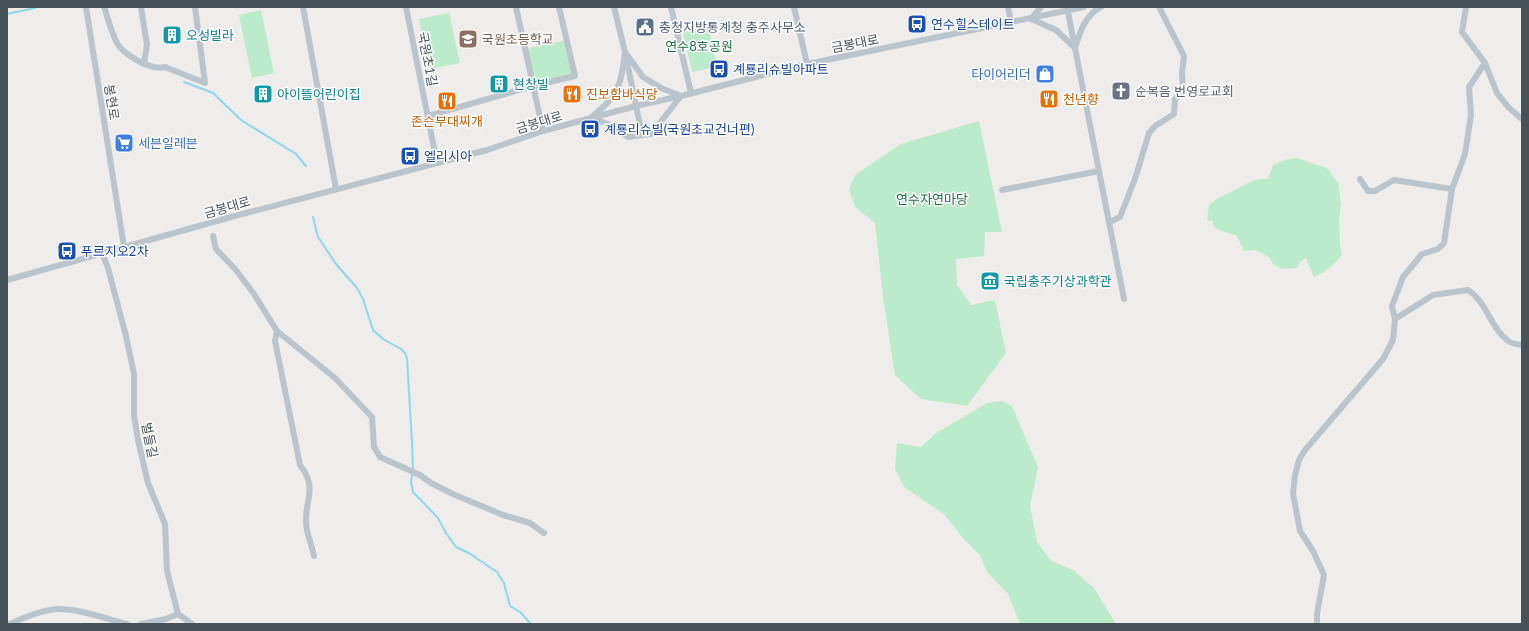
<svg xmlns="http://www.w3.org/2000/svg" width="1529" height="631" font-family="Lato,'Noto Sans KR',sans-serif">
	<rect width="100%" height="100%" fill="#efecec"/>
	<g fill="#bcebcb">
		<polygon points="261,10 274,73 252,78 239,15"/>
		<polygon points="449,13 460,63 429,69 419,19"/>
		<polygon points="708,26 717,66 693,72 692,71 683,33"/>
		<polygon points="565,40 573,73 571,76 536,83 533,81 526,49"/>
		<polygon points="979,121 1002,232 985,232 984,256 956,259 957,285 971,305 995,300 1006,353 967,406 921,399 895,375 883,297 875,223 855,207 849,189 855,175 901,144"/>
		<path d="M1296 158 1327 168 1338 183 1341 204 1339 219 1340 244 1342 255C1335 265 1325 272 1314 277L1306 258 1300 262 1297 268 1281 269 1273 264 1270 258 1256 250 1244 251 1237 236 1219 230 1213 226V221L1207 220 1209 205 1217 199 1248 183 1258 179H1268L1273 165 1284 160Z"/>
		<polygon points="1002,401 1012,406 1038,467 1030,506 1037,542 1051,561 1073,570 1094,588 1116,624 1020,624 1008,594 987,572 980,555 962,537 944,514 904,487 895,469 897,443 921,447 936,433 987,403"/>
	</g>
	<g fill="none" stroke-linecap="round" stroke-linejoin="round">
		<g stroke="#8cd8e5" stroke-width="2">
			<polyline points="7,14 35,8"/>
			<polyline points="184,82 213,93 241,120 296,154 306,166"/>
			<polyline points="313,217 318,237 336,264 357,288 363,299 373,330 383,339 401,349 405,353 407,358 412,442 413,470 411,482 413,492 438,518 446,533 456,547 469,553 497,572 504,583 510,606 520,612 531,624"/>
		</g>
		<g stroke="#bbc4cb" stroke-width="6">
			<polyline points="86,7 124,247"/>
			<path d="M104 7C108 18 111 32 117 43 124 55 151 71 165 67L205 83 195 7"/>
			<polyline points="141,7 147,45 144,64"/>
			<polyline points="303,7 336,189"/>
			<polyline points="406,7 437,163"/>
			<polyline points="516,7 543,131"/>
			<polyline points="614,7 625,52 642,135"/>
			<polyline points="671,7 691,93"/>
			<polyline points="794,7 807,64"/>
			<polyline points="1008,7 1011,23"/>
			<path d="M1041 7 1031 19 1056 30 1075 48C1080 32 1085 15 1101 7"/>
			<polyline points="1067,7 1124,299"/>
			<polyline points="1466,7 1462,32 1485,63 1497,93 1508,107 1522,119"/>
			<path d="M625 52 643 77 661 88 681 96 651 134 628 137 608 124 591 118C597 112 604 107 610 100 621 88 623 68 625 52Z"/>
			<polyline points="428,116 533,86 575,76 559,7"/>
			<polyline points="1360,179 1368,191 1375,191 1394,180 1452,189"/>
			<polyline points="1002,190 1099,171"/>
			<polyline points="1110,222 1120,217 1135,179 1149,133 1155,126 1174,114 1175,99 1183,90 1182,72 1184,56 1159,7"/>
			<polyline points="213,236 216,249 236,270 254,294 277,331 335,378 372,417 374,447 380,457 420,475 431,483 455,495 503,515 530,523 544,533"/>
			<polyline points="102,253 108,268 126,336 134,374 134,415 138,440 148,483 165,524 167,571 178,614 192,624"/>
			<polyline points="7,280 231,217 487,150 543,131 636,106 681,96 807,64 1084,7"/>
			<path d="M1395 319 1433 295 1468 290C1487 302 1490 327 1507 340 1511 344 1517 344 1522 345"/>
			<path d="M277 331 275 341 300 465C318 488 305 499 306 522 306 533 312 545 314 556"/>
			<path d="M10 624C22 618 43 610 57 609 77 608 107 619 127 624"/>
			<polyline points="141,624 166,619 178,614"/>
			<polyline points="1317,624 1317,614 1324,575 1313,551 1300,531 1293,494 1295,475 1299,460 1305,450 1383,359 1393,340 1395,319 1392,306 1403,277 1422,254 1438,249 1444,243 1452,189 1465,154 1471,115 1469,87 1485,63"/>
		</g>
	</g>
	<defs>
		<g id="bus-square" transform="scale(1)"><rect x="-9" y="-9" width="18" height="18" rx="4" fill="#1a4fb4" stroke="#fff"/><path d="M-5-6H5V4H4V6H2V4H-2V6H-4V4H-5ZM-3.5-4V0h7V-4ZM-3.5 1.2v1.5H-2V1.2ZM2 1.2v1.5H3.5V1.2Z" fill="#fff"/></g>
		<g id="civic-square" transform="scale(1)"><rect x="-9" y="-9" width="18" height="18" rx="4" fill="#5c6f8a" stroke="#fff"/><path d="M-.6-6.5H3V-4.5H.6V-3L4-1V1h2V6H-6V1h2V-1L-.6-3ZM-1.2 2.5V6h2.4V2.5Z" fill="#fff"/></g>
		<g id="building-square" transform="scale(1)"><rect x="-9" y="-9" width="18" height="18" rx="4" fill="#0f9aa8" stroke="#fff"/><path d="M-4-6H4V6H1V3H-1V6H-4ZM-2.5-4.3h1.7v1.8h-1.7ZM.8-4.3h1.7v1.8H.8ZM-2.5-1h1.7V.8h-1.7ZM.8-1h1.7V.8H.8Z" fill="#fff"/></g>
		<g id="school-square" transform="scale(1)"><rect x="-9" y="-9" width="18" height="18" rx="4" fill="#8d6e63" stroke="#fff"/><path d="M0-5L7-2L0 1L-7-2ZM-4 1L0 2.5L4 1V4Q0 6-4 4Z" fill="#fff"/></g>
		<g id="shop-square" transform="scale(1)"><rect x="-9" y="-9" width="18" height="18" rx="4" fill="#3f7fe0" stroke="#fff"/><path d="M-5-2.5h2.3a2.7 3.5 0 0 1 5.4 0H5L5.5 6h-11ZM-1.5-2.5h3a1.5 2.3 0 0 0-3 0Z" fill="#fff"/></g>
		<g id="church-square" transform="scale(1)"><rect x="-9" y="-9" width="18" height="18" rx="4" fill="#6b7280" stroke="#fff"/><path d="M-1.2-6h2.4v3.5h3.3v2.4h-3.3V6h-2.4V-.1h-3.3v-2.4h3.3Z" fill="#fff"/></g>
		<g id="restaurant-square" transform="scale(1)"><rect x="-9" y="-9" width="18" height="18" rx="4" fill="#e8710a" stroke="#fff"/><path d="M-5-6h1v4h1v-4h1v4h1v-4h1v5L-1.5 .5V6h-2V.5L-5-1ZM5-6V6H3V1.5H1.5Q1.5-4 5-6Z" fill="#fff"/></g>
		<g id="supermarket-square" transform="scale(1)"><rect x="-9" y="-9" width="18" height="18" rx="4" fill="#3f7fe0" stroke="#fff"/><path d="M-6-5.5h2.5l.6 2H6L4.5 2H-2.5L-4.4-4H-6ZM-1.5 3.2a1.3 1.3 0 1 0 .1 0ZM3 3.2a1.3 1.3 0 1 0 .1 0Z" fill="#fff"/></g>
		<g id="museum-square" transform="scale(1)"><rect x="-9" y="-9" width="18" height="18" rx="4" fill="#0f9aa8" stroke="#fff"/><path d="M0-6L6-3V-2H-6V-3ZM-5-1h2V3h-2ZM-1-1h2V3h-2ZM3-1h2V3H3ZM-6 4H6V6H-6Z" fill="#fff"/></g>
	</defs>
	<g fill-rule="evenodd">
		<use href="#bus-square" x="917" y="24"/>
		<use href="#civic-square" x="645" y="27"/>
		<use href="#building-square" x="172" y="35"/>
		<use href="#school-square" x="468" y="39"/>
		<use href="#bus-square" x="719" y="69"/>
		<use href="#shop-square" x="1045" y="74"/>
		<use href="#building-square" x="499" y="84"/>
		<use href="#church-square" x="1121" y="91"/>
		<use href="#building-square" x="263" y="94"/>
		<use href="#restaurant-square" x="572" y="94"/>
		<use href="#restaurant-square" x="1049" y="99"/>
		<use href="#restaurant-square" x="447" y="101"/>
		<use href="#bus-square" x="590" y="129"/>
		<use href="#supermarket-square" x="124" y="143"/>
		<use href="#bus-square" x="410" y="156"/>
		<use href="#bus-square" x="67" y="251"/>
		<use href="#museum-square" x="990" y="281"/>
	</g>
	<g text-anchor="middle" dominant-baseline="central" stroke-width="3" stroke-linejoin="round" paint-order="stroke">
		<g font-size="13" fill="#164399" stroke="#fff" text-anchor="start">
			<text x="931" y="24">연수힐스테이트</text>
			<text x="733" y="69">계룡리슈빌아파트</text>
			<text x="604" y="129">계룡리슈빌(국원초교건너편)</text>
			<text x="424" y="156">엘리시아</text>
			<text x="81" y="251">푸르지오2차</text>
		</g>
		<g font-size="13" fill="#4e5e75" stroke="#fff" text-anchor="start">
			<text x="659" y="27">충청지방통계청 충주사무소</text>
		</g>
		<g font-size="13" fill="#0d838f" stroke="#fff" text-anchor="start">
			<text x="186" y="35">오성빌라</text>
			<text x="513" y="84">현창빌</text>
			<text x="277" y="94">아이뜰어린이집</text>
			<text x="1004" y="281">국립충주기상과학관</text>
		</g>
		<g font-size="13" fill="#785e54" stroke="#fff" text-anchor="start">
			<text x="482" y="39">국원초등학교</text>
		</g>
		<g font-size="13" fill="#465158" stroke="#fff">
			<text transform="translate(855 43) rotate(-11)">금봉대로</text>
			<text transform="translate(428 59) rotate(79)">국원초1길</text>
			<text transform="translate(112 102) rotate(81)">봉현로</text>
			<text transform="translate(539 122) rotate(-17)">금봉대로</text>
			<text transform="translate(227 207) rotate(-16)">금봉대로</text>
			<text transform="translate(150 440) rotate(78)">벌들길</text>
		</g>
		<g font-size="13" fill="#1c7442" stroke="#fff">
			<text x="699" y="46">연수8호공원</text>
			<text x="932" y="199">연수자연마당</text>
		</g>
		<g font-size="13" fill="#366cbe" stroke="#fff" text-anchor="end">
			<text x="1031" y="74">타이어리더</text>
			<text x="138" y="143" text-anchor="start">세븐일레븐</text>
		</g>
		<g font-size="13" fill="#5b616d" stroke="#fff" text-anchor="start">
			<text x="1135" y="91">순복음 번영로교회</text>
		</g>
		<g font-size="13" fill="#c56008" stroke="#fff" text-anchor="start">
			<text x="586" y="94">진보함바식당</text>
			<text x="1063" y="99">천년향</text>
			<text x="447" y="121" text-anchor="middle">존슨부대찌개</text>
		</g>
	</g>
	<rect width="1529" height="631" fill="none" stroke="#465158" stroke-width="16"/>
</svg>
